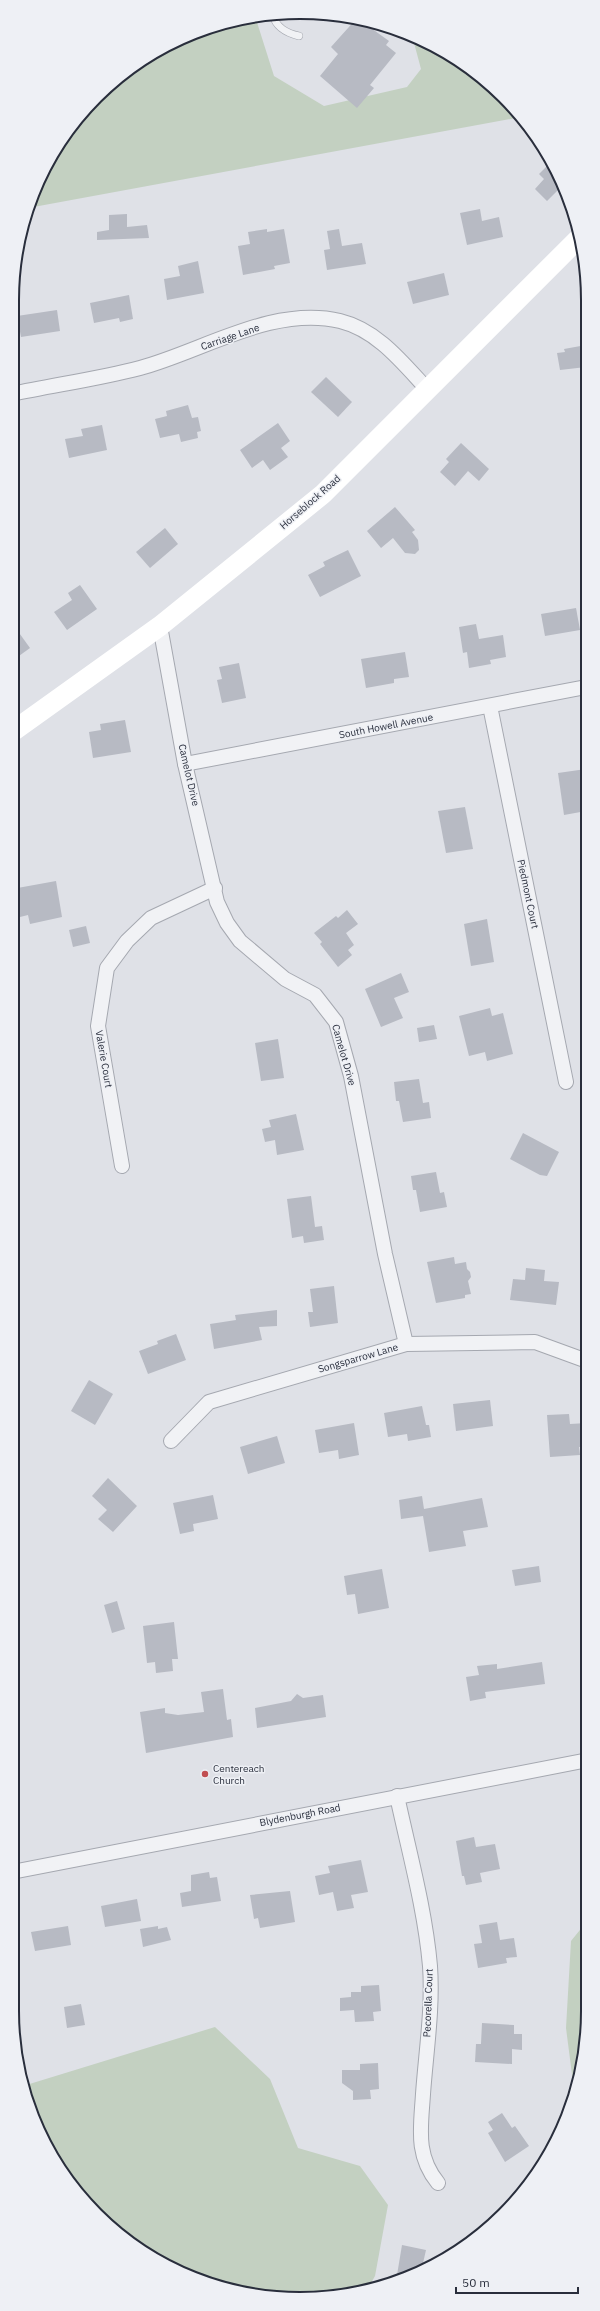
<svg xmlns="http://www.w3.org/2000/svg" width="600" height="2311" font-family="'IBM Plex Sans',sans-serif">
	<rect width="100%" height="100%" fill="#dfe1e7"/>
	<g fill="#c3d0c1">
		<path d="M255 16 274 76 324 106 407 87 421 69 413 39 444 50 516 110 521 117 28 208C54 122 129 53 214 27 228 22 241 18 255 16Z"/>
		<path d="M588 1920C588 1976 594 2037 574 2090L566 2028 571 1941Z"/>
		<polygon points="215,2027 270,2079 298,2148 360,2166 388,2205 375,2276 367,2290 281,2298 225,2289 172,2269 125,2240 84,2201 34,2121 23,2086"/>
	</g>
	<g fill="#b7bac3">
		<polygon points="357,18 389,41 386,45 396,53 370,85 374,88 357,108 320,76 338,54 331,47"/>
		<polygon points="551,162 558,173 562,186 547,201 535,189 544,179 539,174"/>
		<polygon points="480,209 482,221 499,217 503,237 467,245 460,213"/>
		<polygon points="127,214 127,227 147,225 149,238 97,240 97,232 109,230 109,215"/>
		<polygon points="267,229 267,232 284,229 290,263 274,266 275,269 243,275 238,246 250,244 248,232"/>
		<polygon points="339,229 342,246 362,243 366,264 327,270 324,250 330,249 327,231"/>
		<polygon points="198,261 204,293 167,300 164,279 180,276 178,266"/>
		<polygon points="444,273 449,295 413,304 407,282"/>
		<polygon points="129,295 133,319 120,322 119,318 94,323 90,303"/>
		<polygon points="57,310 60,331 21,337 17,316"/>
		<polygon points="586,345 586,367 560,370 557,353 565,352 564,349"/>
		<polygon points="326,377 352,402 338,417 311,392"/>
		<polygon points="188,405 192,418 198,417 201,431 197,432 198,438 181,442 179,434 160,438 155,419 167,416 166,411"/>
		<polygon points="278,423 290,441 281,448 288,457 270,470 263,460 252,468 240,450"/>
		<polygon points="102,425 107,450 69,458 65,439 83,436 81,429"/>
		<polygon points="461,443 489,469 479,481 468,471 455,486 440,472 449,462 446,459"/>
		<polygon points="395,507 415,530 412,532 418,540 419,550 415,554 405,553 393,538 381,548 367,531"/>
		<polygon points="165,528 178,544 150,568 136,552"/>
		<polygon points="348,550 361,576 320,597 308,575 325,566 323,562"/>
		<polygon points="80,585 97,609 67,630 54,612 72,600 68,593"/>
		<polygon points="576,608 580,630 545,636 541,614"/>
		<polygon points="12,623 30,648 12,661"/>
		<polygon points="476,624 479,639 503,635 506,657 490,660 491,664 469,668 467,652 463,653 459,627"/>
		<polygon points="405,652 409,677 394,679 394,683 366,688 361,659"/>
		<polygon points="239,663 246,698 222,703 217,680 222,679 219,667"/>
		<polygon points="125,720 131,752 93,758 89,732 101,730 100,724"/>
		<polygon points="586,769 586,811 564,815 558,773"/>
		<polygon points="465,807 473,849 446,853 438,811"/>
		<polygon points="56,881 62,917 30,924 28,915 16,918 12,889"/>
		<polygon points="347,910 358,924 346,933 354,945 348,950 352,955 338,967 320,944 322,942 314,933 336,916 338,918"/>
		<polygon points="487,919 494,962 471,966 464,924"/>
		<polygon points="86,926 90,943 73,947 69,930"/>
		<polygon points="401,973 409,992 394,998 403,1018 381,1027 365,989"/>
		<polygon points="490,1008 492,1016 503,1013 513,1054 487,1061 485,1052 469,1056 459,1016"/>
		<polygon points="434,1025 437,1039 419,1042 417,1028"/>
		<polygon points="278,1039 284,1078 261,1081 255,1043"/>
		<polygon points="419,1079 423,1103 429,1102 431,1118 403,1122 399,1101 396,1101 394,1082"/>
		<polygon points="296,1114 304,1150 277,1155 275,1140 265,1142 262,1129 271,1127 269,1120"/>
		<polygon points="523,1133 559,1152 547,1176 540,1175 510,1159"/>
		<polygon points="436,1172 440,1193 444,1192 447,1207 420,1212 416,1190 413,1190 411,1176"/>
		<polygon points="311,1196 315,1227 322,1226 324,1240 304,1243 303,1236 292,1238 287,1199"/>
		<polygon points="454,1257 455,1264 466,1262 467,1269 470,1272 471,1277 468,1281 471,1294 465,1295 465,1298 436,1303 427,1262"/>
		<polygon points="526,1268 545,1270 544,1281 559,1282 556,1305 510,1300 513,1279 525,1280"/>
		<polygon points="334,1286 338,1323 310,1327 308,1312 313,1312 310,1289"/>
		<polygon points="277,1310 277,1326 259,1327 262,1340 214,1349 210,1324 236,1320 235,1315"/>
		<polygon points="176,1334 186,1360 148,1374 139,1351 158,1344 157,1341"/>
		<polygon points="89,1380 113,1394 95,1425 71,1411"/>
		<polygon points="490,1400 493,1426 456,1431 453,1404"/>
		<polygon points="422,1406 426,1425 429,1425 431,1437 408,1441 407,1434 388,1437 384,1413"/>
		<polygon points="569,1414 570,1424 587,1423 587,1447 579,1447 580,1455 550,1457 547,1415"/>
		<polygon points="354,1423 359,1455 339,1459 338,1450 319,1453 315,1430"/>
		<polygon points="277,1436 285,1463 248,1474 240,1447"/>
		<polygon points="108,1478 137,1506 113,1532 98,1519 107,1510 92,1496"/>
		<polygon points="213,1495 218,1519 193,1524 194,1531 180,1534 173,1503"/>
		<polygon points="422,1496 424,1509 482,1498 488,1527 463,1531 466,1546 429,1552 423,1516 401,1519 399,1500"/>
		<polygon points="539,1566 541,1582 515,1586 512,1570"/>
		<polygon points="382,1569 389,1608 358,1614 355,1594 347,1595 344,1576"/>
		<polygon points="117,1601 125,1629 112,1633 104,1605"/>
		<polygon points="174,1622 178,1659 172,1659 173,1671 156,1673 155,1662 147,1663 143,1626"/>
		<polygon points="542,1662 545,1684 485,1692 486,1698 470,1701 466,1677 479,1675 477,1666 497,1664 497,1669"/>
		<polygon points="223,1689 227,1720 231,1719 233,1737 146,1753 140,1712 165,1708 165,1713 178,1715 204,1712 201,1692"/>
		<polygon points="297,1694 303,1698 323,1695 326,1717 257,1728 255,1708 291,1701"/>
		<polygon points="474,1837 476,1847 495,1844 500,1869 480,1873 482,1882 466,1885 464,1876 462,1876 456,1841"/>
		<polygon points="361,1860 368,1892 351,1895 354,1908 337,1911 333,1892 319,1895 315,1876 330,1873 328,1866"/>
		<polygon points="209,1872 210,1878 217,1877 221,1901 182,1907 180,1893 191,1891 191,1875"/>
		<polygon points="290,1891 295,1922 260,1928 258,1918 254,1919 250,1895"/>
		<polygon points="137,1899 141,1921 105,1927 101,1906"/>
		<polygon points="497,1922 500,1940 514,1938 517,1957 506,1958 507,1963 478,1968 474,1944 482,1943 479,1925"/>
		<polygon points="68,1926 71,1945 35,1951 31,1932"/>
		<polygon points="158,1926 158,1929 167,1927 171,1940 143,1947 140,1929"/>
		<polygon points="379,1985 381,2011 373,2012 374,2021 355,2022 354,2010 340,2011 340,1998 351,1997 351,1992 361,1992 361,1986"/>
		<polygon points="81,2004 85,2025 67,2028 64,2007"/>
		<polygon points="482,2023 514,2025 514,2034 522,2034 522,2050 512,2049 512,2064 475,2062 476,2044 481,2044"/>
		<polygon points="378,2063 379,2089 370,2090 371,2099 353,2100 353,2091 342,2083 342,2070 360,2070 360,2064"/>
		<polygon points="502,2113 512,2128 515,2126 529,2146 505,2162 488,2133 493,2130 488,2122"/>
		<polygon points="402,2245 426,2250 421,2272 396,2281"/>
	</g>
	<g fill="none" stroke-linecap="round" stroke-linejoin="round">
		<g stroke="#a5a8b0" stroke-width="8">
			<path id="lane" d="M273 15C276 28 287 33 299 36"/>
		</g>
		<g stroke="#a5a8b0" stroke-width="16">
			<g id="street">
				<path d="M12 394C54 385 98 379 140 368 203 351 273 305 340 321 377 330 402 362 427 389"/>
				<polyline points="160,626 185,764 217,902 227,923 240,941 285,979 315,995 336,1022 351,1076 385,1254 406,1344"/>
				<polyline points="490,706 566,1082"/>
				<polyline points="185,764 586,687"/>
				<polyline points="122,1166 98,1026 107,968 127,941 151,918 215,888"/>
				<polyline points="171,1441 209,1402 406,1344 535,1342 587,1361"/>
				<path d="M397 1796C409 1852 425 1909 430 1966 433 2008 426 2052 423 2094 421 2127 415 2155 438 2183"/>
				<polyline points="12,1872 588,1760"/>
			</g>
		</g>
		<use href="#lane" stroke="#f1f2f5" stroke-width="7"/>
		<use href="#street" stroke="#f1f2f5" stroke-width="14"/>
		<polyline stroke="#fff" stroke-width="20" points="12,732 160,626 323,494 578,239"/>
	</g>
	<circle fill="#c14e51" stroke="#eef0f5" stroke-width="1.5" cx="205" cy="1774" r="4"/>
	<g text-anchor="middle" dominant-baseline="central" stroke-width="3" stroke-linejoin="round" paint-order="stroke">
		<g font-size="10" fill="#292e3c" stroke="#eef0f5">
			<text transform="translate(230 337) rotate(-19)">Carriage Lane</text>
			<text transform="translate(310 502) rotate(-41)">Horseblock Road</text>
			<text transform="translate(386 726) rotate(-11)">South Howell Avenue</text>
			<text transform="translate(189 775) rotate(77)">Camelot Drive</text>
			<text transform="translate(528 894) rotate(78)">Piedmont Court</text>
			<text transform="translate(344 1055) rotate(74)">Camelot Drive</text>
			<text transform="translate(104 1059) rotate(80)">Valerie Court</text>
			<text transform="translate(358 1358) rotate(-16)">Songsparrow Lane</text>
			<text transform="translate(300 1815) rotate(-11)">Blydenburgh Road</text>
			<text transform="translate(428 2003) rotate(-88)">Pecorella Court</text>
		</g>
		<g font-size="10" fill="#292e3c" stroke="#eef0f5" text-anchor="start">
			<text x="213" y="1768">Centereach<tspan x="213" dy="12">Church</tspan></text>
		</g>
	</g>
	<path d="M0 0H600V2311H0ZM300 19H300A281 281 0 0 1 581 300V2011A281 281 0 0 1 300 2292H300A281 281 0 0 1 19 2011V300A281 281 0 0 1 300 19Z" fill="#eef0f5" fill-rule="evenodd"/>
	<path fill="none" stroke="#292e3c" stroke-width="2" d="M300 19H300A281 281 0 0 1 581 300V2011A281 281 0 0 1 300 2292H300A281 281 0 0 1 19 2011V300A281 281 0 0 1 300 19Z"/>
	<path d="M456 2287v6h122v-6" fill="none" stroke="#292e3c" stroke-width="2"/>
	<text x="462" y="2287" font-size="12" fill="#292e3c" stroke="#eef0f5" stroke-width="3" paint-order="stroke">50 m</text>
</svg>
